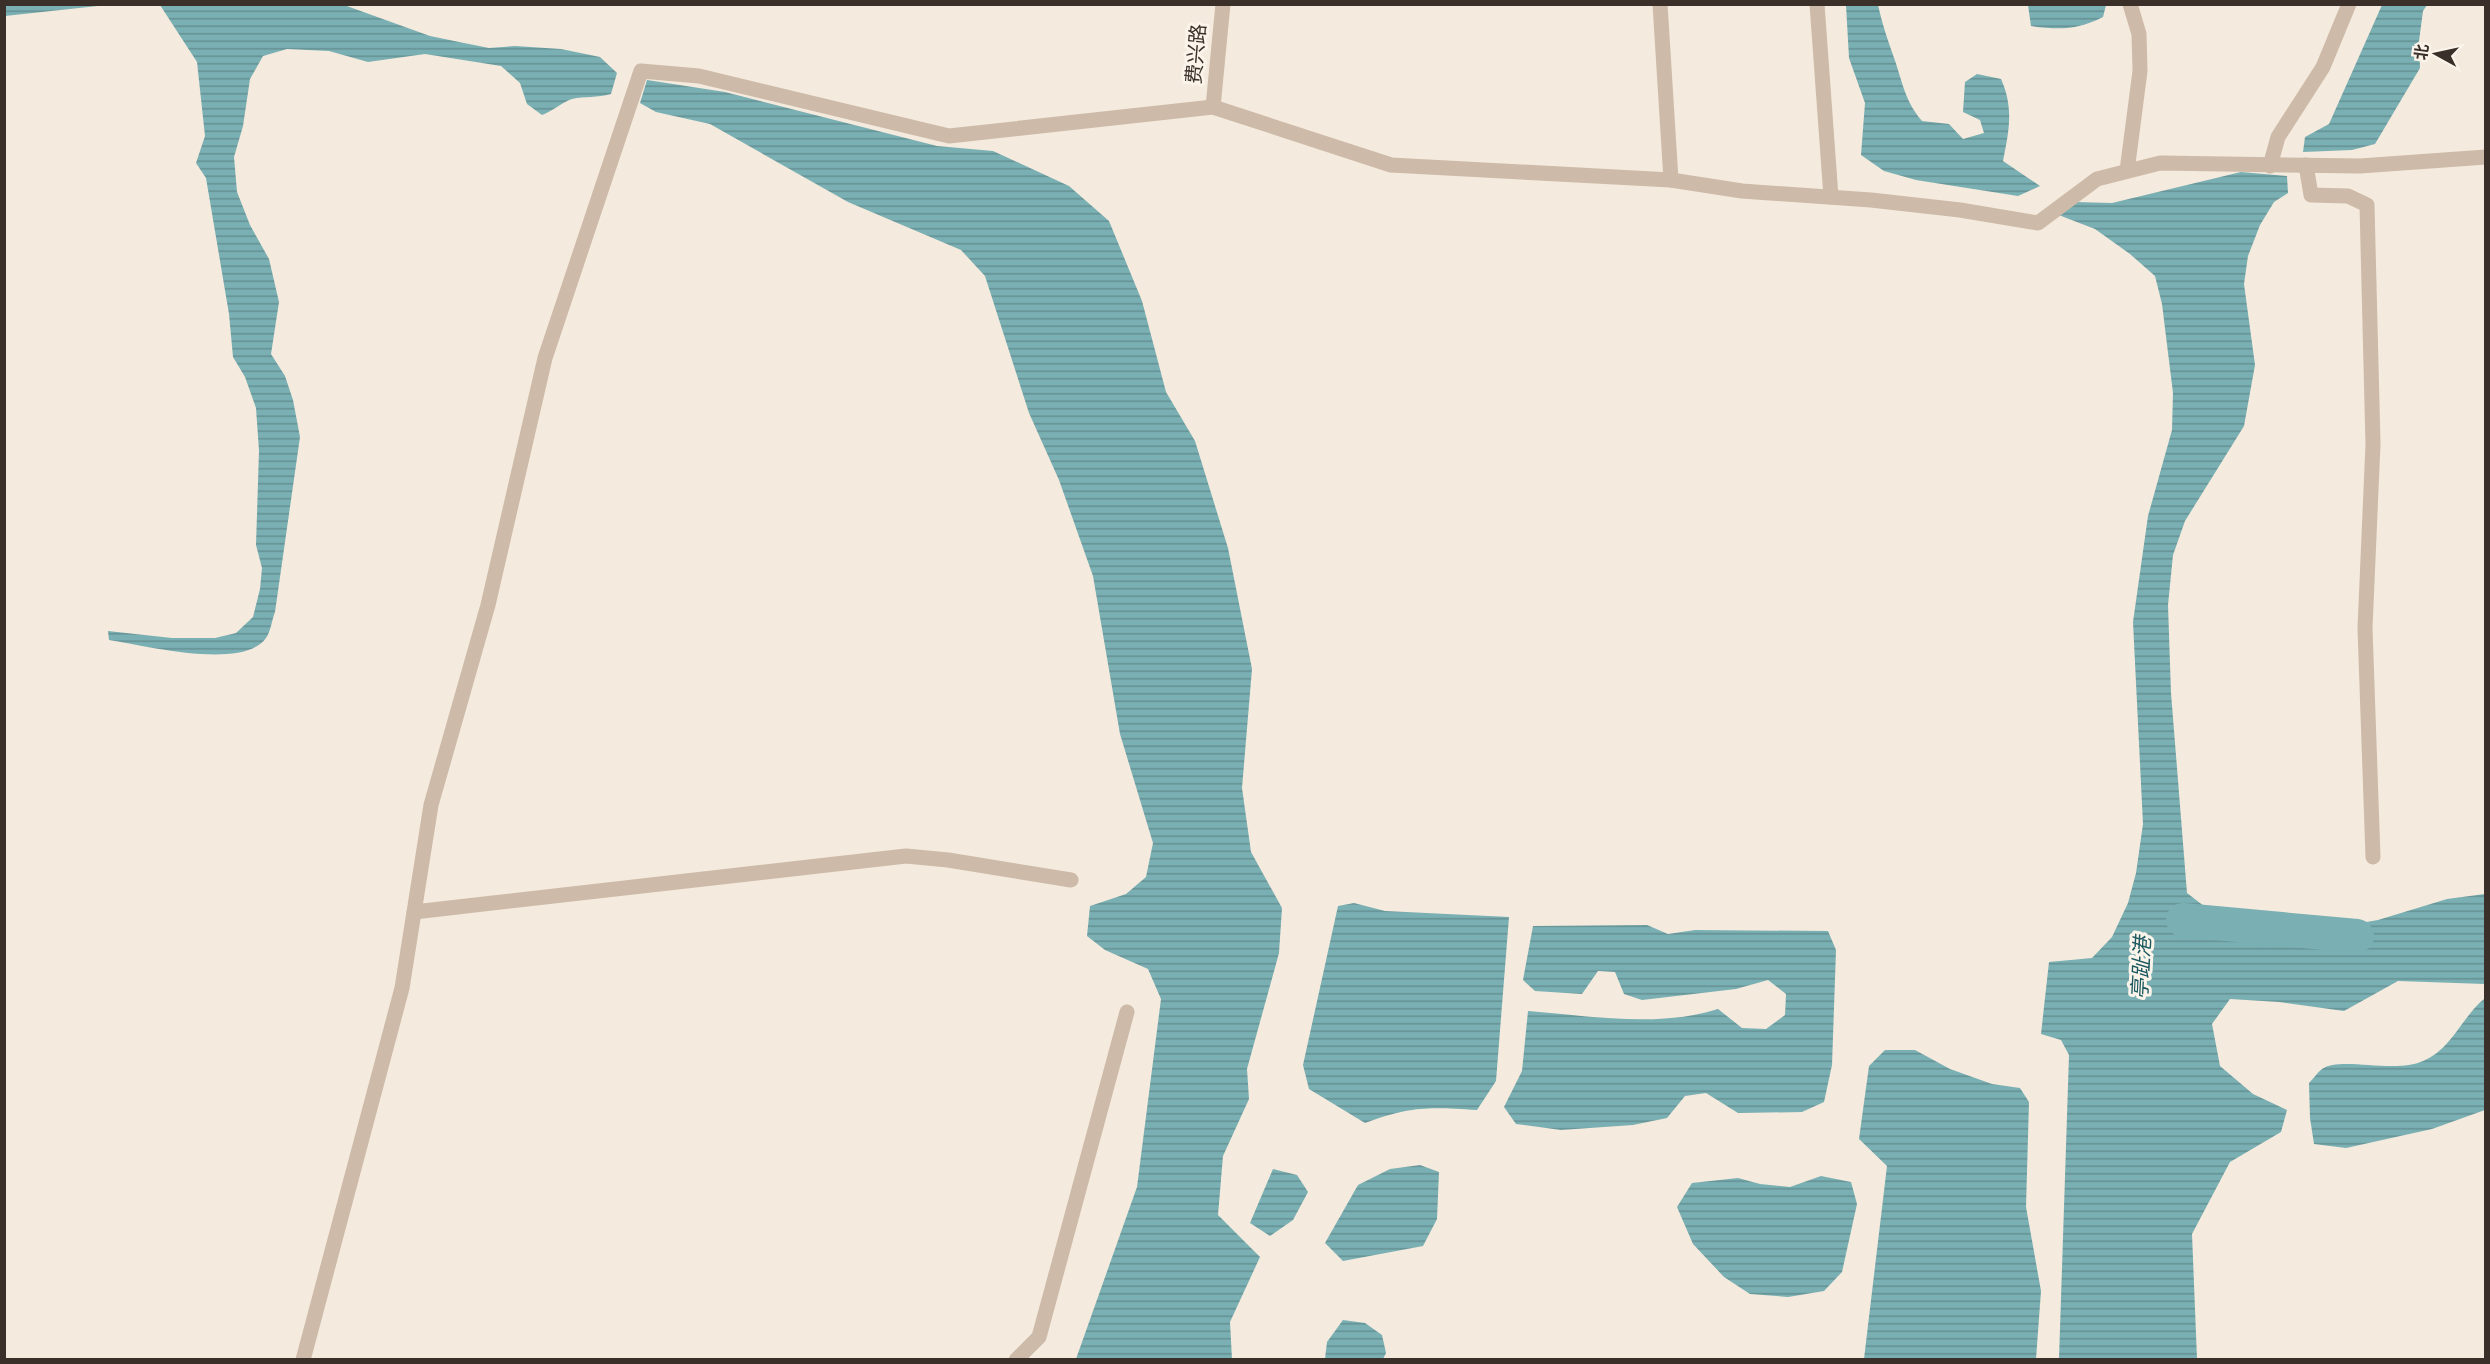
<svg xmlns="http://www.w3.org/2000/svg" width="2490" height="1364" font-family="'Sofia Sans Condensed','Noto Sans SC',sans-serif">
	<defs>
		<pattern id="water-rules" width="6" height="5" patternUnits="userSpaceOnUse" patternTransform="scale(1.5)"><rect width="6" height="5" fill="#7ab0b3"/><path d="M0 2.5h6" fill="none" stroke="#659092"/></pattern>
	</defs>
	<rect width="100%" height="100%" fill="#f4eadd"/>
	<g fill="url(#water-rules)">
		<polygon points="5,4 107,4 107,5 5,16"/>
		<path d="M160 5H344L430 36 464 43 489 48 515 46 561 49 600 57 617 73 611 94C597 98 585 96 572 99 564 101 551 112 542 115L527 104 520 83 501 66 425 54 368 62 329 51 287 49 263 56 250 79 243 126 234 157 237 192 250 225 269 259 279 302 271 354 285 376 293 400 300 437 275 612C272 619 271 631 266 638 243 671 143 645 109 640L108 631 172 638H215L236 633 253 617 260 589 262 568 256 545 259 451 256 408 245 377 233 357 229 314 206 178 196 163 205 136 197 62Z"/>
		<path d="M1846 5H1878C1882 23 1887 38 1893 55 1902 79 1904 100 1922 121L1949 124 1963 139 1984 133 1980 120 1963 112 1965 82 1977 74 2001 79C2014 108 2009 131 2003 161L2040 186 2018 196 1916 180 1884 171 1861 155 1865 103 1849 58Z"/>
		<path d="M2028 5V4L2106 5 2103 17C2077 30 2060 30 2031 26Z"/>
		<polygon points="2382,5 2427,5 2423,11 2419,41 2420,68 2375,144 2352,150 2303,152 2305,137 2329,124"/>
		<polygon points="647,80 725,92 937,146 993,151 1069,186 1109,221 1142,301 1166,392 1195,441 1228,548 1252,669 1242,788 1251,852 1282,908 1279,953 1247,1069 1249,1099 1223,1156 1218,1215 1260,1257 1230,1322 1232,1359 1076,1359 1137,1187 1161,999 1148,969 1105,950 1087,936 1090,906 1126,894 1146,877 1153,843 1120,734 1093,576 1059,480 1029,413 985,276 961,250 848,202 710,124 656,112 640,103"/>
		<polygon points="2241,172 2287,176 2288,193 2274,202 2260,225 2248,256 2244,284 2255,365 2244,426 2185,521 2173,555 2168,605 2171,693 2187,893 2226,923 2253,934 2279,937 2378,920 2447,899 2485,894 2485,984 2398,981 2344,1011 2279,1002 2230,999 2212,1024 2220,1066 2253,1094 2287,1110 2281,1132 2230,1162 2192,1234 2197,1359 2059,1359 2069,1055 2061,1040 2041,1034 2049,962 2092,958 2112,937 2128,903 2136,873 2143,824 2133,622 2148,516 2172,430 2173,393 2162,304 2155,276 2130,254 2095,229 2056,214 2075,202 2112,203"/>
		<path d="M1354 903 1385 911 1509 917 1496 1081 1477 1110C1427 1107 1412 1106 1365 1123L1309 1089 1303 1065 1338 906Z"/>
		<path d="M1647 925 1668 934 1695 930 1828 931 1836 950 1832 1065 1824 1102 1802 1112 1738 1113 1706 1093 1685 1096 1667 1118 1633 1125 1561 1130 1516 1124 1504 1107 1522 1071 1528 1011C1592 1016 1657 1028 1718 1009L1742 1028 1766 1029 1785 1015 1786 994 1768 980 1736 989 1642 1000 1624 994 1615 972 1598 971 1582 994 1535 991 1523 980 1533 926Z"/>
		<path d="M2484 999 2485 1110 2432 1129 2346 1148 2314 1144 2310 1118 2309 1083C2313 1079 2317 1073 2322 1069 2340 1056 2395 1074 2423 1061 2452 1049 2461 1018 2484 999Z"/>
		<polygon points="1885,1050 1915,1050 1950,1069 1992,1084 2020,1088 2029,1102 2026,1207 2041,1291 2036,1359 1864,1359 1887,1166 1859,1139 1869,1066"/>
		<polygon points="1420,1165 1439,1172 1437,1219 1423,1246 1343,1261 1325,1243 1358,1185 1390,1169"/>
		<polygon points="1273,1169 1297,1175 1308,1192 1293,1220 1270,1236 1250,1223"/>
		<polygon points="1821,1176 1851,1182 1857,1204 1842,1272 1824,1291 1788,1297 1750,1294 1724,1277 1693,1244 1677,1207 1692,1183 1738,1178 1760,1184 1790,1187"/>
		<polygon points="1343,1320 1365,1323 1382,1335 1386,1353 1383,1359 1325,1359 1327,1342"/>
	</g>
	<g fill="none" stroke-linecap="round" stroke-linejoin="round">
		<polyline stroke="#7ab0b3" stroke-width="34" points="2183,920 2357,936"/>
		<g stroke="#cdbaa8" stroke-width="15">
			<polyline points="1660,4 1671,180"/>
			<polyline points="1817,4 1831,197"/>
			<polyline points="1213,107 1223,4"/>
			<polyline points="2306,165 2311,195 2348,196 2367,205 2373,444 2365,628 2373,857"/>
			<polyline points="2270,166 2278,137 2323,67 2349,4"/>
			<polyline points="2127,171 2140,71 2139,34 2130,4"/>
			<polyline points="414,912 906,856 948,860 1071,880"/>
			<polyline points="303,1360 402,988 431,805 488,605 545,358 641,71 699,76 949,136 1213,107 1391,165 1671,180 1742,191 1871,200 1960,210 2038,223 2097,179 2160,163 2360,166 2486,157"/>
			<polyline points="1016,1360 1039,1337 1127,1012"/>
		</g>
	</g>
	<g text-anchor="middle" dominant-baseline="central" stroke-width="6" stroke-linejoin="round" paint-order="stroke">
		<g font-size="20" fill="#3a2f29" stroke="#fbf4ea">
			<text transform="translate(1197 54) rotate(-85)">费兴路</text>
		</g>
		<g font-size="21" font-style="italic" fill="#1b585f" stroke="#fbf4ea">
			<text transform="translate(2142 968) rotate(-87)">亭趾港</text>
		</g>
	</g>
	<rect width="2490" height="1364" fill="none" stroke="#3a2f29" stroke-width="12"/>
	<g transform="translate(2436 54) rotate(278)" stroke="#fbf4ea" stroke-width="4.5" paint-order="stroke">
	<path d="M0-4.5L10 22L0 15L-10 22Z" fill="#3a2f29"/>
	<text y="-9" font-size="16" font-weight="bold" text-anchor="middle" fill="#3a2f29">北</text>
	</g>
</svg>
